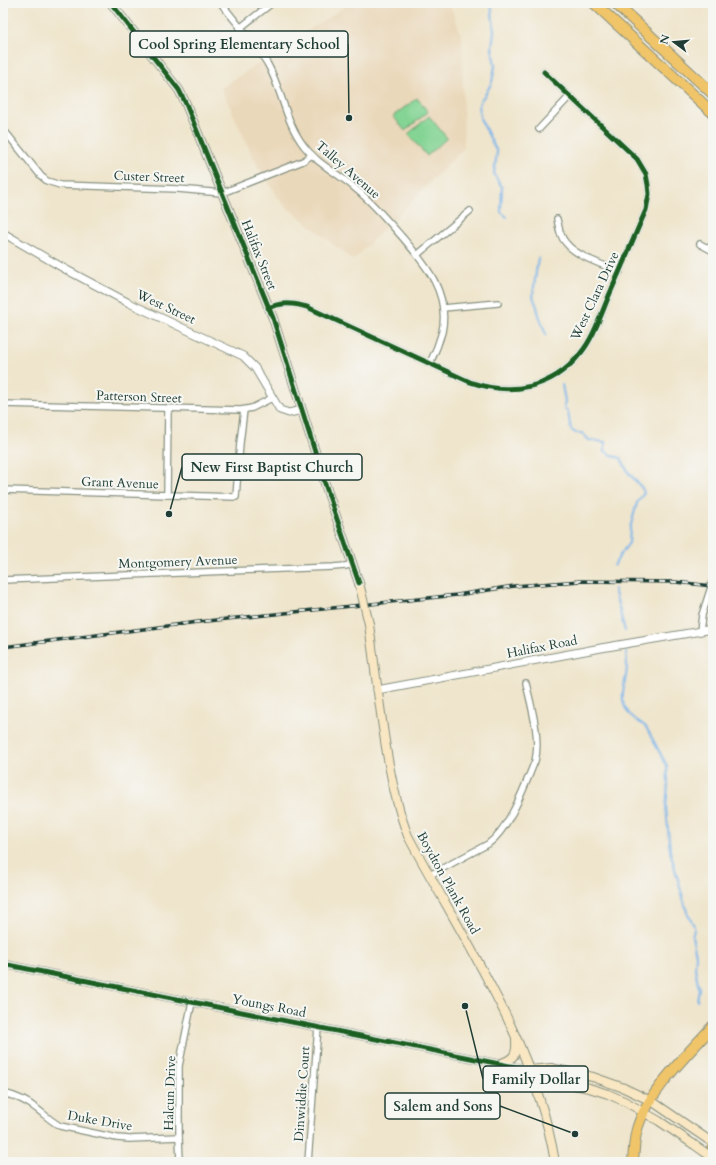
<svg xmlns="http://www.w3.org/2000/svg" width="716" height="1165" font-family="Cardo,serif">
	<rect width="100%" height="100%" fill="#f6f6f2"/>
	<filter id="ink" filterUnits="userSpaceOnUse"><feTurbulence type="fractalNoise" baseFrequency=".025" numOctaves="2"/><feDisplacementMap in="SourceGraphic" scale="8" xChannelSelector="R" yChannelSelector="G"/><feConvolveMatrix kernelMatrix="1 2 1 2 8 2 1 2 1" color-interpolation-filters="sRGB"/></filter>
	<filter id="wash" filterUnits="userSpaceOnUse"><feTurbulence type="fractalNoise" baseFrequency=".012" numOctaves="4" result="noise"/><feDisplacementMap in="SourceGraphic" scale="16" xChannelSelector="R" yChannelSelector="G"/><feGaussianBlur stdDeviation="0.9" result="paint"/><feColorMatrix in="noise" values="0 0 0 0 0 0 0 0 0 0 0 0 0 0 0 0 0 1.4 0 .05"/><feComposite in="paint" operator="in"/></filter>
	<g filter="url(#wash)">
		<rect width="100%" height="100%" fill="#efe5cc"/>
		<polygon fill="#ead8ba" points="350,3 449,3 462,37 464,148 353,260 283,204 258,167 221,88"/>
		<g fill="#84d494" stroke="#528864">
			<polygon points="417,98 428,112 405,131 393,116"/>
			<polygon points="429,116 447,138 427,156 408,134"/>
		</g>
		<g fill="none" stroke-linecap="round" stroke-linejoin="round">
			<g stroke="#79b5eb" stroke-width="2">
				<polyline points="491,3 494,31 492,48 495,66 492,82 485,95 481,100 479,106 480,118 497,152 494,174 502,187 501,212 507,217"/>
				<path d="M538 258 533 294C533 299 536 303 537 307 539 317 542 324 546 334"/>
				<polyline points="562,385 565,401 564,407 568,412 571,430 576,433 582,433 589,440 605,442 605,451 613,456 621,458 628,472 642,488 644,493 637,503 630,528 629,543 620,555 614,566"/>
				<polyline points="614,589 625,631"/>
				<path d="M626 652C626 657 627 662 627 667 626 687 615 701 633 718 637 721 642 723 646 727L667 766 668 784 666 807 670 851 687 912 694 926V930L692 936 696 955 695 968 699 989 697 1001"/>
			</g>
		</g>
	</g>
	<g filter="url(#ink)">
		<g fill="none" stroke-linecap="round" stroke-linejoin="round">
			<g stroke="#879180" stroke-width="8">
				<g id="minor">
					<path d="M221 3C236 23 254 42 267 63 282 89 285 122 304 146 318 165 340 174 357 190 374 204 388 221 403 238 426 265 450 293 442 332 439 343 435 353 430 363"/>
					<polyline points="240,28 272,3"/>
					<polyline points="3,129 41,176 47,181 60,185 178,189 222,193 303,161 312,155"/>
					<polyline points="539,129 570,96"/>
					<path d="M557 219C559 228 560 237 566 243 577 257 604 265 620 272"/>
					<polyline points="700,244 713,251"/>
					<polyline points="417,255 470,211"/>
					<path d="M268 308C282 302 293 303 307 307L470 382C510 396 552 389 580 354 594 338 602 311 611 291 623 264 634 237 646 210L649 194 648 185 646 174 637 159 544 72"/>
					<polyline points="443,308 498,303"/>
					<polyline points="3,404 241,410 252,408 272,398"/>
					<polyline points="3,490 236,497 240,443 244,410"/>
					<polyline points="167,495 168,409"/>
					<polyline points="3,580 333,567 345,566 353,564"/>
					<polyline points="700,631 702,615 713,581"/>
					<path d="M430 875 488 844C510 828 524 787 535 761 541 738 531 706 526 683"/>
					<path d="M3 1093C16 1096 27 1101 37 1109 45 1115 51 1121 60 1126L117 1138 129 1139 179 1137"/>
					<polyline points="180,1162 179,1137 179,1066 192,1002"/>
					<polyline points="308,1162 318,1027"/>
				</g>
			</g>
			<g stroke="#879180" stroke-width="9">
				<g id="tertiary">
					<polyline points="3,233 65,269 129,303 243,356 255,368 280,410 289,413 302,410"/>
					<polyline points="377,690 601,648 713,629"/>
					<polyline points="3,964 530,1070"/>
				</g>
			</g>
			<g stroke="#879180" stroke-width="10">
				<g id="secondary">
					<polyline points="111,3 179,90 186,104 273,318 328,493 359,583"/>
					<path d="M369 624C374 663 379 702 385 741 390 774 396 805 408 836 464 941 535 1042 555 1162"/>
					<path d="M499 1064C514 1059 517 1055 516 1040"/>
					<polyline points="530,1070 551,1068 593,1077 624,1088 653,1102 713,1143"/>
					<polyline points="530,1070 549,1080 589,1088 608,1094 626,1102 659,1121 693,1144"/>
				</g>
			</g>
			<g stroke="#879180" stroke-width="12">
				<g id="motorway">
					<polyline points="594,3 713,113"/>
					<polyline points="615,3 713,94"/>
					<path d="M633 1162C634 1150 634 1137 638 1126 649 1091 688 1054 713 1026"/>
					<polyline points="707,1162 713,1147"/>
				</g>
			</g>
			<use href="#minor" stroke="#fff" stroke-width="5.5"/>
			<use href="#tertiary" stroke="#fff" stroke-width="7"/>
			<use href="#secondary" stroke="#f9e7c3" stroke-width="8"/>
			<use href="#motorway" stroke="#f0c469" stroke-width="10"/>
			<g stroke="#1f3d34" stroke-width="3.5">
				<polyline id="rail" points="3,647 198,622 457,595 514,586 580,581 675,582 713,586"/>
			</g>
			<use href="#rail" stroke="#f6f6f2" stroke-width="2" stroke-dasharray="6" stroke-linecap="butt"/>
			<g stroke="#879180" stroke-width="10" stroke-linecap="butt">
				<g id="secondary-bridge">
					<polyline points="359,583 369,624"/>
					<polyline points="693,1144 713,1158"/>
				</g>
			</g>
			<use href="#secondary-bridge" stroke="#f9e7c3" stroke-width="8"/>
			<g stroke="#f6f6f2" stroke-width="8">
				<g id="cycleway">
					<polyline points="111,3 179,90 186,104 273,318 328,493 359,583"/>
					<path d="M268 308C282 302 293 303 307 307L470 382C510 396 552 389 580 354 594 338 602 311 611 291 623 264 634 237 646 210L649 194 648 185 646 174 637 159 544 72"/>
					<polyline points="3,964 530,1070"/>
				</g>
			</g>
			<use href="#cycleway" stroke="#1b5e20" stroke-width="5"/>
		</g>
	</g>
	<g text-anchor="middle" dominant-baseline="central" stroke-width="4" stroke-linejoin="round" paint-order="stroke">
		<g font-size="13" fill="#1f3d34" stroke="#f6f6f2">
			<text transform="translate(348 170) rotate(41)">Talley Avenue</text>
			<text transform="translate(149 177) rotate(2)">Custer Street</text>
			<text transform="translate(259 255) rotate(68)">Halifax Street</text>
			<text transform="translate(595 296) rotate(-65)">West Clara Drive</text>
			<text transform="translate(166 307) rotate(25)">West Street</text>
			<text transform="translate(139 397) rotate(2)">Patterson Street</text>
			<text transform="translate(120 483) rotate(2)">Grant Avenue</text>
			<text transform="translate(178 562) rotate(-2)">Montgomery Avenue</text>
			<text transform="translate(542 647) rotate(-11)">Halifax Road</text>
			<text transform="translate(448 883) rotate(61)">Boydton Plank Road</text>
			<text transform="translate(269 1006) rotate(11)">Youngs Road</text>
			<text transform="translate(170 1093) rotate(-88)">Halcun Drive</text>
			<text transform="translate(302 1094) rotate(-86)">Dinwiddie Court</text>
			<text transform="translate(100 1121) rotate(10)">Duke Drive</text>
		</g>
	</g>
	<path fill="none" stroke="#1f3d34" stroke-width="1.5" d="M349 118L348 44M169 514L182 467M465 1006L483 1079M575 1134L500 1106"/>
	<g fill="#1f3d34" stroke="#f6f6f2" stroke-width="1.5">
		<circle cx="349" cy="118" r="4"/>
		<circle cx="169" cy="514" r="4"/>
		<circle cx="465" cy="1006" r="4"/>
		<circle cx="575" cy="1134" r="4"/>
	</g>
	<g fill="#f6f6f2" stroke="#1f3d34" stroke-width="1.5">
		<rect x="130" y="31" width="218" height="26" rx="4"/>
		<rect x="182" y="454" width="180" height="26" rx="4"/>
		<rect x="483" y="1066" width="105" height="26" rx="4"/>
		<rect x="385" y="1093" width="115" height="26" rx="4"/>
	</g>
	<g font-size="14" text-anchor="middle" font-weight="bold" fill="#1f3d34">
		<text x="239" y="49">Cool Spring Elementary School</text>
		<text x="272" y="472">New First Baptist Church</text>
		<text x="536" y="1084">Family Dollar</text>
		<text x="443" y="1111">Salem and Sons</text>
	</g>
	<rect width="716" height="1165" fill="none" stroke="#f6f6f2" stroke-width="16"/>
	<g transform="translate(674 42) rotate(286)" stroke="#f6f6f2" stroke-width="3" paint-order="stroke">
	<path d="M0-3L7 15L0 10L-7 15Z" fill="#1f3d34"/>
	<text y="-6" font-size="11" font-weight="bold" text-anchor="middle" fill="#1f3d34">N</text>
	</g>
</svg>
